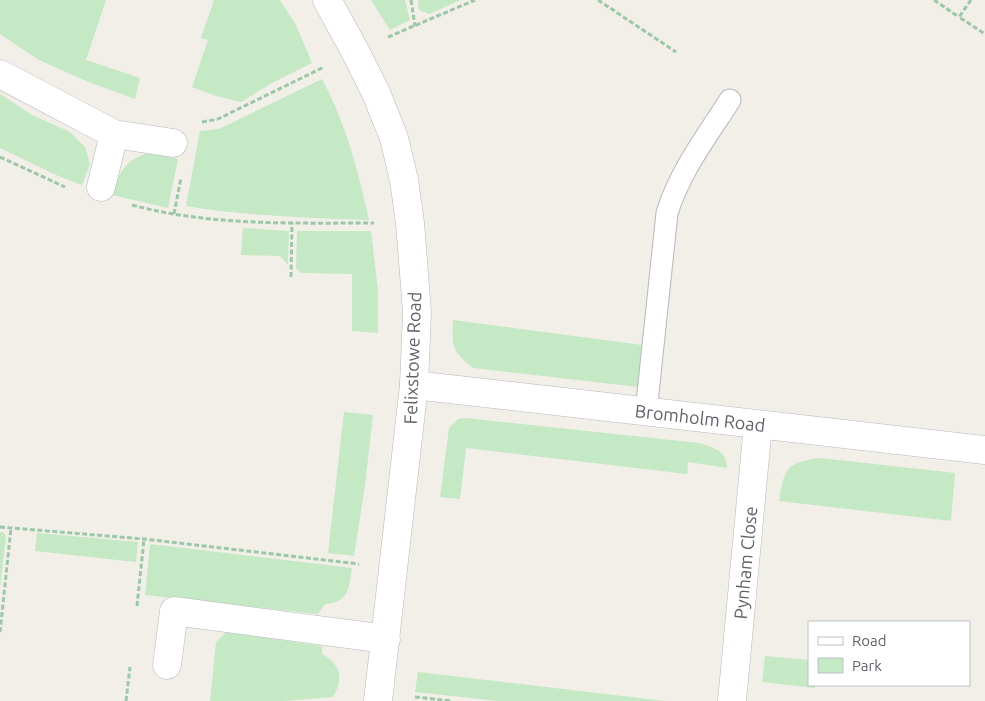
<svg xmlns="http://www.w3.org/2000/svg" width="985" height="701" font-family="Ubuntu,sans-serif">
	<rect width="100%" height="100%" fill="#f1efe8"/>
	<g fill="#c5e8c5">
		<polygon points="0,0 106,0 86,60 140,78 135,99 86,81 39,60 0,34"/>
		<polygon points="214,0 280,0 296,25 312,63 274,82 241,102 216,96 192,87 208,40 201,38"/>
		<polygon points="371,0 405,0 410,20 390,30"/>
		<polygon points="418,0 461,0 429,14 419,10"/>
		<path d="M322 79C346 124 358 170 369 220 307 218 246 216 186 206L200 131 219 129Z"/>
		<polygon points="0,94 32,115 70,132 85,147 90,164 82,185 56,175 0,148"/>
		<path d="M150 152 178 159 168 208 112 195C121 169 123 162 150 152Z"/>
		<polygon points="243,228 289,231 288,265 280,256 241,255"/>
		<polygon points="297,231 371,231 378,290 378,333 352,331 352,274 301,273 296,269"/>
		<path d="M453 320 642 345 638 387 473 368C451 350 452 347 453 320Z"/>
		<polygon points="344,412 373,415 365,485 354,556 328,553"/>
		<path d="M465 418 699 443C714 448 727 450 727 468L688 462 687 474 466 448 460 499 440 497 449 428 458 419Z"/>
		<path d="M820 458 955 473 951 521 779 501C784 469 786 462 820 458Z"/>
		<polygon points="0,532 3,532 6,536 0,588"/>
		<polygon points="37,533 138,542 136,562 35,551"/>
		<path d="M150 544 352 568C349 588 349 603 325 604L318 614 145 595Z"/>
		<path d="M226 632 322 646V654C341 664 344 679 333 697L284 701H210L216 642Z"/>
		<polygon points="765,656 809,660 809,685 815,685 815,688 762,682"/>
		<polygon points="418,672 665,701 498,701 415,692"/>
	</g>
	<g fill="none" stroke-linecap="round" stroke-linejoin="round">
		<g stroke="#b5b8bc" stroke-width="23">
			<path id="lane" d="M646 412 667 213C680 171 707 136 730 100"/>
		</g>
		<g stroke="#b5b8bc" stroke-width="29">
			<g id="street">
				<polyline points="327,0 355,51 376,93 394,138 404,180 410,223 415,286 417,313 414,385 378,701"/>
				<polyline points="0,74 114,134 173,143"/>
				<polyline points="101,187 114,134"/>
				<path id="s1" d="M414 385 985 450"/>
				<polyline points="167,665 174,611 386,639"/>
				<path id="s2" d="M732 701 758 425"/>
			</g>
		</g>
		<g stroke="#9cc7a9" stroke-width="3" stroke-dasharray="5 2.5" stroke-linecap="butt">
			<polyline points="411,0 415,26"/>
			<polyline points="598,0 676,52"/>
			<polyline points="934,0 959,17"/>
			<polyline points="971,0 959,17 985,34"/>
			<polyline points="388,37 475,0"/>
			<polyline points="202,122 218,119 324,67"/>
			<polyline points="0,157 65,187"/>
			<path d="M132 205C210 226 293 223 374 223"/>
			<polyline points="174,214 181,178"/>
			<polyline points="291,277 292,223"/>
			<polyline points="0,527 144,539 359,564"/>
			<polyline points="137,606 144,539"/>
			<polyline points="0,632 11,528"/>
			<polyline points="415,697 452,701"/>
			<polyline points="126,701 130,667"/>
		</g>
		<use href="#lane" stroke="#fff" stroke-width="21"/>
		<use href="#street" stroke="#fff" stroke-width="28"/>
	</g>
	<g text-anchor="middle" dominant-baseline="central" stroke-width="4.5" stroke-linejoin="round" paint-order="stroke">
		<g font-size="18" fill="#5f6368" stroke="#fff">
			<text transform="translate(412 358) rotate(-88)">Felixstowe Road</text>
			<text stroke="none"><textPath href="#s1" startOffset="288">Bromholm Road</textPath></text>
			<text stroke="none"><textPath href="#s2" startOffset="139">Pynham Close</textPath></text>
		</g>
	</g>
	<rect x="808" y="621" width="162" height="65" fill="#ffffff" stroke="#bfc1c3"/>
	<rect x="818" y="637" width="25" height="8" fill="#ffffff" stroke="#bfc1c3"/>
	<text x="852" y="646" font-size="15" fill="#5f6368">Road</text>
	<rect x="818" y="658" width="25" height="15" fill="#c5e8c5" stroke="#bfc1c3"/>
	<text x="852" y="671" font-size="15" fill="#5f6368">Park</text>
</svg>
